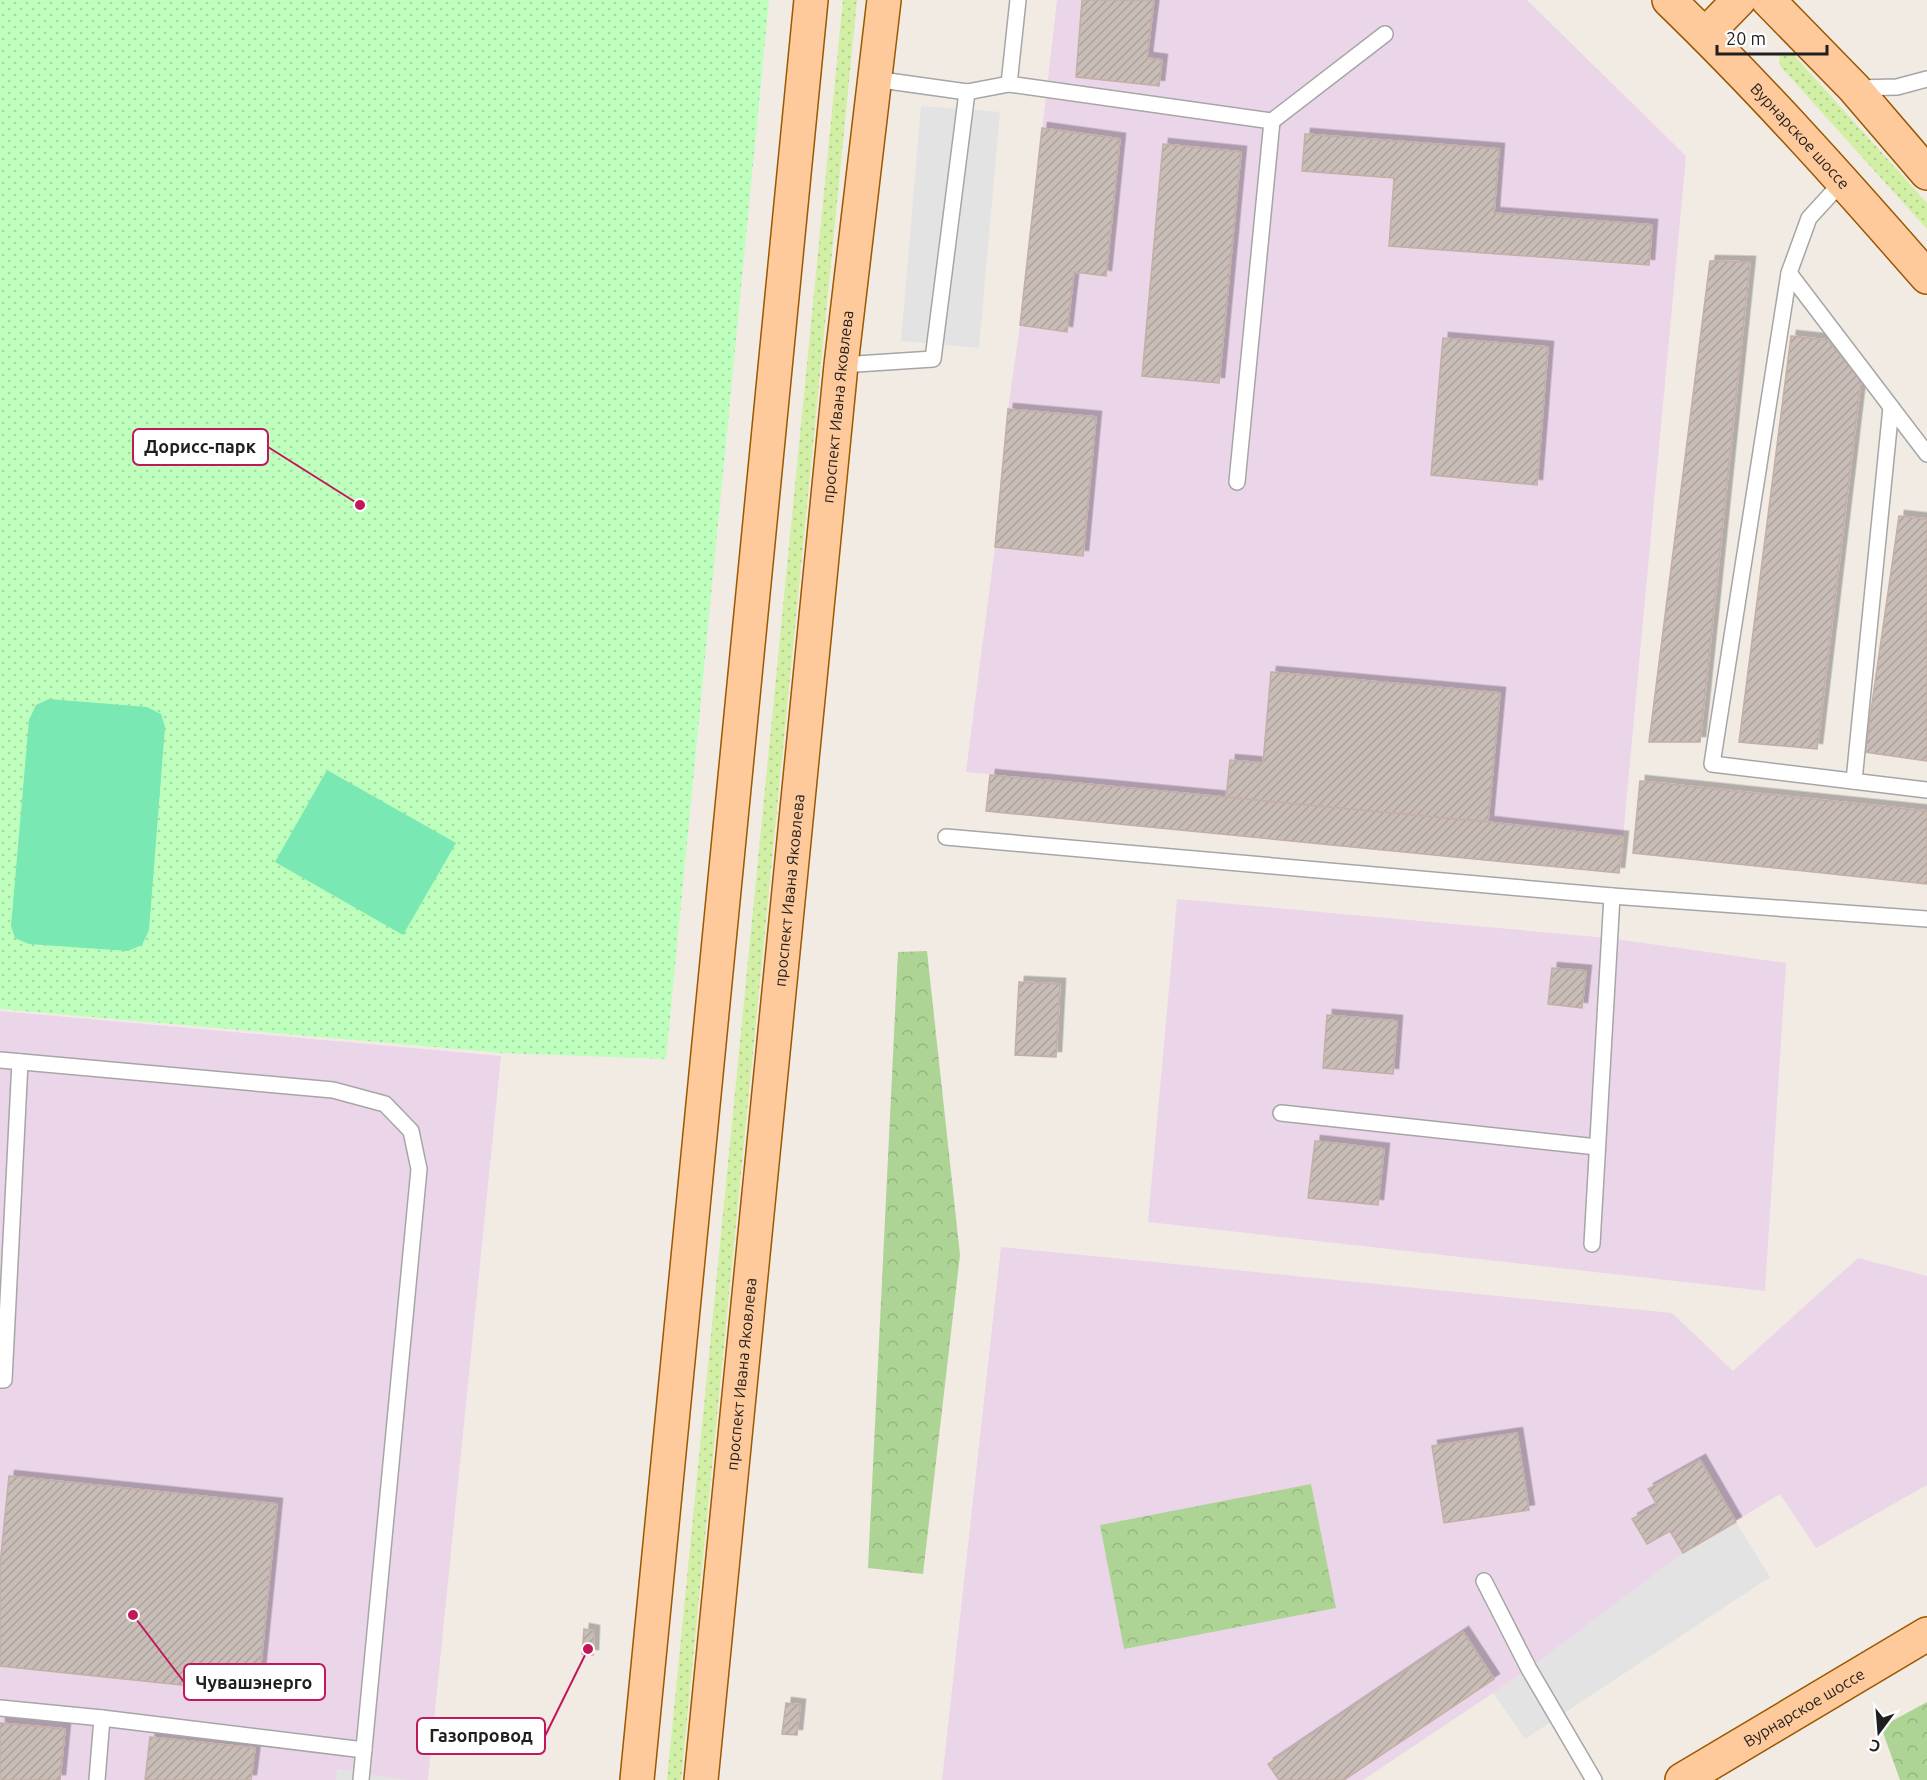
<svg xmlns="http://www.w3.org/2000/svg" width="1927" height="1780" font-family="Ubuntu,sans-serif">
	<defs>
		<pattern id="grass-dots" width="8" height="8" patternUnits="userSpaceOnUse" patternTransform="scale(1.5)"><rect width="8" height="8" fill="#d1f0a5"/><path d="M2 2h.1M6 6h.1" fill="none" stroke="#b3cd8e" stroke-width="1.8" stroke-linecap="round"/></pattern>
		<pattern id="forest-crowns" width="20" height="18" patternUnits="userSpaceOnUse" patternTransform="scale(1.5)"><rect width="20" height="18" fill="#aed495"/><path d="M2 6a3 3 0 1 1 6 0M12 15a3 3 0 1 1 6 0" fill="none" stroke="#95b680"/></pattern>
		<pattern id="park-dots" width="8" height="8" patternUnits="userSpaceOnUse" patternTransform="scale(1.5)"><rect width="8" height="8" fill="#beffbd"/><path d="M2 2h.1M6 6h.1" fill="none" stroke="#a3daa2" stroke-width="1.8" stroke-linecap="round"/></pattern>
		<pattern id="building-hatch" width="6" height="6" patternUnits="userSpaceOnUse" patternTransform="scale(1.5)"><rect width="6" height="6" fill="#c9bdb7"/><path d="M-1 1l2-2M0 6l6-6M5 7l2-2" fill="none" stroke="#aca29d"/></pattern>
		<filter id="shadow"><feDropShadow dx="5.5" dy="-5.5" stdDeviation="0" flood-color="#0004"/></filter>
	</defs>
	<rect width="100%" height="100%" fill="#f1ebe4"/>
	<g fill="#ebd5e9">
		<polygon points="1057,0 1527,0 1686,156 1623,837 1488,822 966,772 995,547 1008,409 1020,325"/>
		<polygon points="1177,899 1608,938 1786,963 1765,1291 1148,1222"/>
		<polygon points="0,1011 501,1056 428,1780 0,1780"/>
		<polygon points="1001,1247 1672,1313 1733,1371 1858,1258 1927,1276 1927,1485 1816,1548 1780,1494 1683,1553 1529,1669 1363,1780 942,1780"/>
	</g>
	<g fill="url(#grass-dots)">
		<polygon points="843,0 857,0 681,1780 667,1780"/>
		<polygon points="1792,53 1927,203 1927,229 1780,66 1779,54"/>
	</g>
	<g fill="url(#forest-crowns)">
		<polygon points="927,951 960,1255 923,1574 868,1568 898,952"/>
		<polygon points="1311,1484 1336,1608 1124,1649 1100,1525"/>
		<polygon points="1927,1702 1927,1780 1900,1780 1881,1727"/>
	</g>
	<polygon fill="url(#park-dots)" points="0,0 769,0 666,1059 504,1053 0,1009"/>
	<g fill="#7ae8b2">
		<polygon points="49,699 147,707 161,714 165,727 149,930 142,945 128,951 29,944 15,938 11,926 29,720 36,705"/>
		<polygon points="327,770 456,843 403,935 275,862"/>
	</g>
	<g fill="#e3e3e3">
		<polygon points="921,106 1000,112 979,348 901,341"/>
		<polygon points="1736,1522 1770,1577 1525,1739 1493,1693 1529,1669 1683,1553"/>
		<polygon points="337,1769 409,1780 336,1780"/>
	</g>
	<g fill="url(#building-hatch)" stroke="#c4afa5" stroke-width="1.5" filter="url(#shadow)">
		<polygon points="1082,0 1154,0 1147,58 1162,60 1159,86 1076,77"/>
		<polygon points="1042,128 1120,139 1106,276 1074,272 1067,332 1020,325"/>
		<polygon points="1305,134 1499,149 1494,213 1652,225 1649,265 1389,246 1394,178 1302,171"/>
		<polygon points="1163,144 1241,152 1219,383 1142,376"/>
		<polygon points="1710,261 1750,262 1700,742 1649,742"/>
		<polygon points="1791,336 1827,340 1861,379 1817,749 1739,742"/>
		<polygon points="1443,338 1548,347 1537,485 1431,475"/>
		<polygon points="1008,409 1096,417 1083,556 995,547"/>
		<polygon points="1899,516 1927,519 1927,761 1865,752"/>
		<polygon points="1271,672 1500,693 1488,822 1226,798 1230,760 1263,763"/>
		<polygon points="990,775 1488,822 1623,837 1619,873 986,811"/>
		<polygon points="1640,781 1927,811 1927,884 1633,853"/>
		<polygon points="1552,968 1586,971 1582,1008 1548,1004"/>
		<polygon points="1019,982 1060,984 1056,1057 1015,1055"/>
		<polygon points="1327,1015 1397,1021 1393,1074 1323,1068"/>
		<polygon points="1315,1141 1384,1149 1378,1205 1308,1198"/>
		<polygon points="1517,1433 1529,1510 1444,1523 1432,1446"/>
		<polygon points="1700,1460 1736,1522 1683,1553 1670,1531 1647,1544 1632,1519 1657,1505 1648,1489"/>
		<polygon points="9,1476 277,1504 258,1693 0,1666 0,1565"/>
		<polygon points="584,1629 594,1631 593,1655 582,1654"/>
		<polygon points="1463,1632 1494,1679 1344,1780 1279,1780 1268,1764"/>
		<polygon points="786,1703 800,1705 797,1735 782,1734"/>
		<polygon points="0,1723 65,1729 60,1780 0,1780"/>
		<polygon points="150,1737 255,1748 251,1780 145,1780"/>
	</g>
	<g fill="none" stroke-linecap="round" stroke-linejoin="round">
		<g stroke="#a6a6a6" stroke-width="18">
			<g id="service">
				<polyline points="874,79 967,92 1009,84 1018,0"/>
				<polyline points="1009,84 1272,121 1385,34"/>
				<polyline points="1856,88 1897,87 1927,79"/>
				<polyline points="1843,181 1809,218 1789,273 1712,764 1927,790"/>
				<polyline points="1789,273 1927,454"/>
				<polyline points="841,365 933,359 967,92"/>
				<polyline points="1237,482 1272,121"/>
				<polyline points="1854,781 1891,407"/>
				<polyline points="946,837 1612,896 1927,919"/>
				<polyline points="0,1060 333,1090 385,1104 411,1131 419,1169 361,1780"/>
				<polyline points="1281,1113 1597,1147"/>
				<polyline points="1592,1244 1612,896"/>
				<polyline points="0,1380 4,1380 20,1062"/>
				<polyline points="1484,1581 1529,1669 1594,1780"/>
				<polyline points="0,1708 102,1718 364,1750"/>
				<polyline points="97,1780 102,1718"/>
			</g>
		</g>
		<g stroke="#9a5800" stroke-width="36">
			<g id="primary">
				<path id="s1" d="M1669 0C1760 88 1844 182 1927 277"/>
				<polyline points="1768,0 1854,88 1927,173"/>
				<polyline points="1705,35 1739,0"/>
				<polyline points="637,1780 811,0"/>
				<path id="s2" d="M701 1780 841 365 884 0"/>
				<path id="s3" d="M1682 1780 1927 1634"/>
			</g>
		</g>
		<use href="#service" stroke="#fff" stroke-width="15"/>
		<use href="#primary" stroke="#ffca9b" stroke-width="33"/>
	</g>
	<g text-anchor="middle" dominant-baseline="central" stroke-width="6" stroke-linejoin="round" paint-order="stroke">
		<g font-size="16" fill="#1f1f1f" stroke="#fff">
			<text stroke="none"><textPath href="#s1" startOffset="189">Вурнарское шоссе</textPath></text>
			<text stroke="none"><textPath href="#s2" startOffset="1380">проспект Ивана Яковлева</textPath></text>
			<text stroke="none"><textPath href="#s2" startOffset="894">проспект Ивана Яковлева</textPath></text>
			<text stroke="none"><textPath href="#s2" startOffset="408">проспект Ивана Яковлева</textPath></text>
			<text stroke="none"><textPath href="#s3" startOffset="142">Вурнарское шоссе</textPath></text>
		</g>
	</g>
	<path fill="none" stroke="#c2185b" stroke-width="2" d="M360 505L268 447M133 1615L184 1682M588 1649L545 1736"/>
	<g fill="#c2185b" stroke="#fff" stroke-width="2">
		<circle cx="360" cy="505" r="6"/>
		<circle cx="133" cy="1615" r="6"/>
		<circle cx="588" cy="1649" r="6"/>
	</g>
	<g fill="#fff" stroke="#c2185b" stroke-width="2">
		<rect x="133" y="429" width="135" height="36" rx="6"/>
		<rect x="184" y="1664" width="141" height="36" rx="6"/>
		<rect x="417" y="1718" width="128" height="36" rx="6"/>
	</g>
	<g font-size="18" text-anchor="middle" font-weight="bold" fill="#1f1f1f">
		<text x="200" y="453">Дорисс-парк</text>
		<text x="254" y="1689">Чувашэнерго</text>
		<text x="481" y="1742">Газопровод</text>
	</g>
	<g transform="translate(1879 1732) rotate(196)" stroke="#ffffff" stroke-width="4.5" paint-order="stroke">
	<path d="M0-4.5L10 22L0 15L-10 22Z" fill="#1f1f1f"/>
	<text y="-9" font-size="16" font-weight="bold" text-anchor="middle" fill="#1f1f1f">С</text>
	</g>
	<path d="M1717 45v9h110v-9" fill="none" stroke="#1f1f1f" stroke-width="3"/>
	<text x="1726" y="45" font-size="18" fill="#1f1f1f" stroke="#ffffff" stroke-width="4.5" paint-order="stroke">20 m</text>
</svg>
